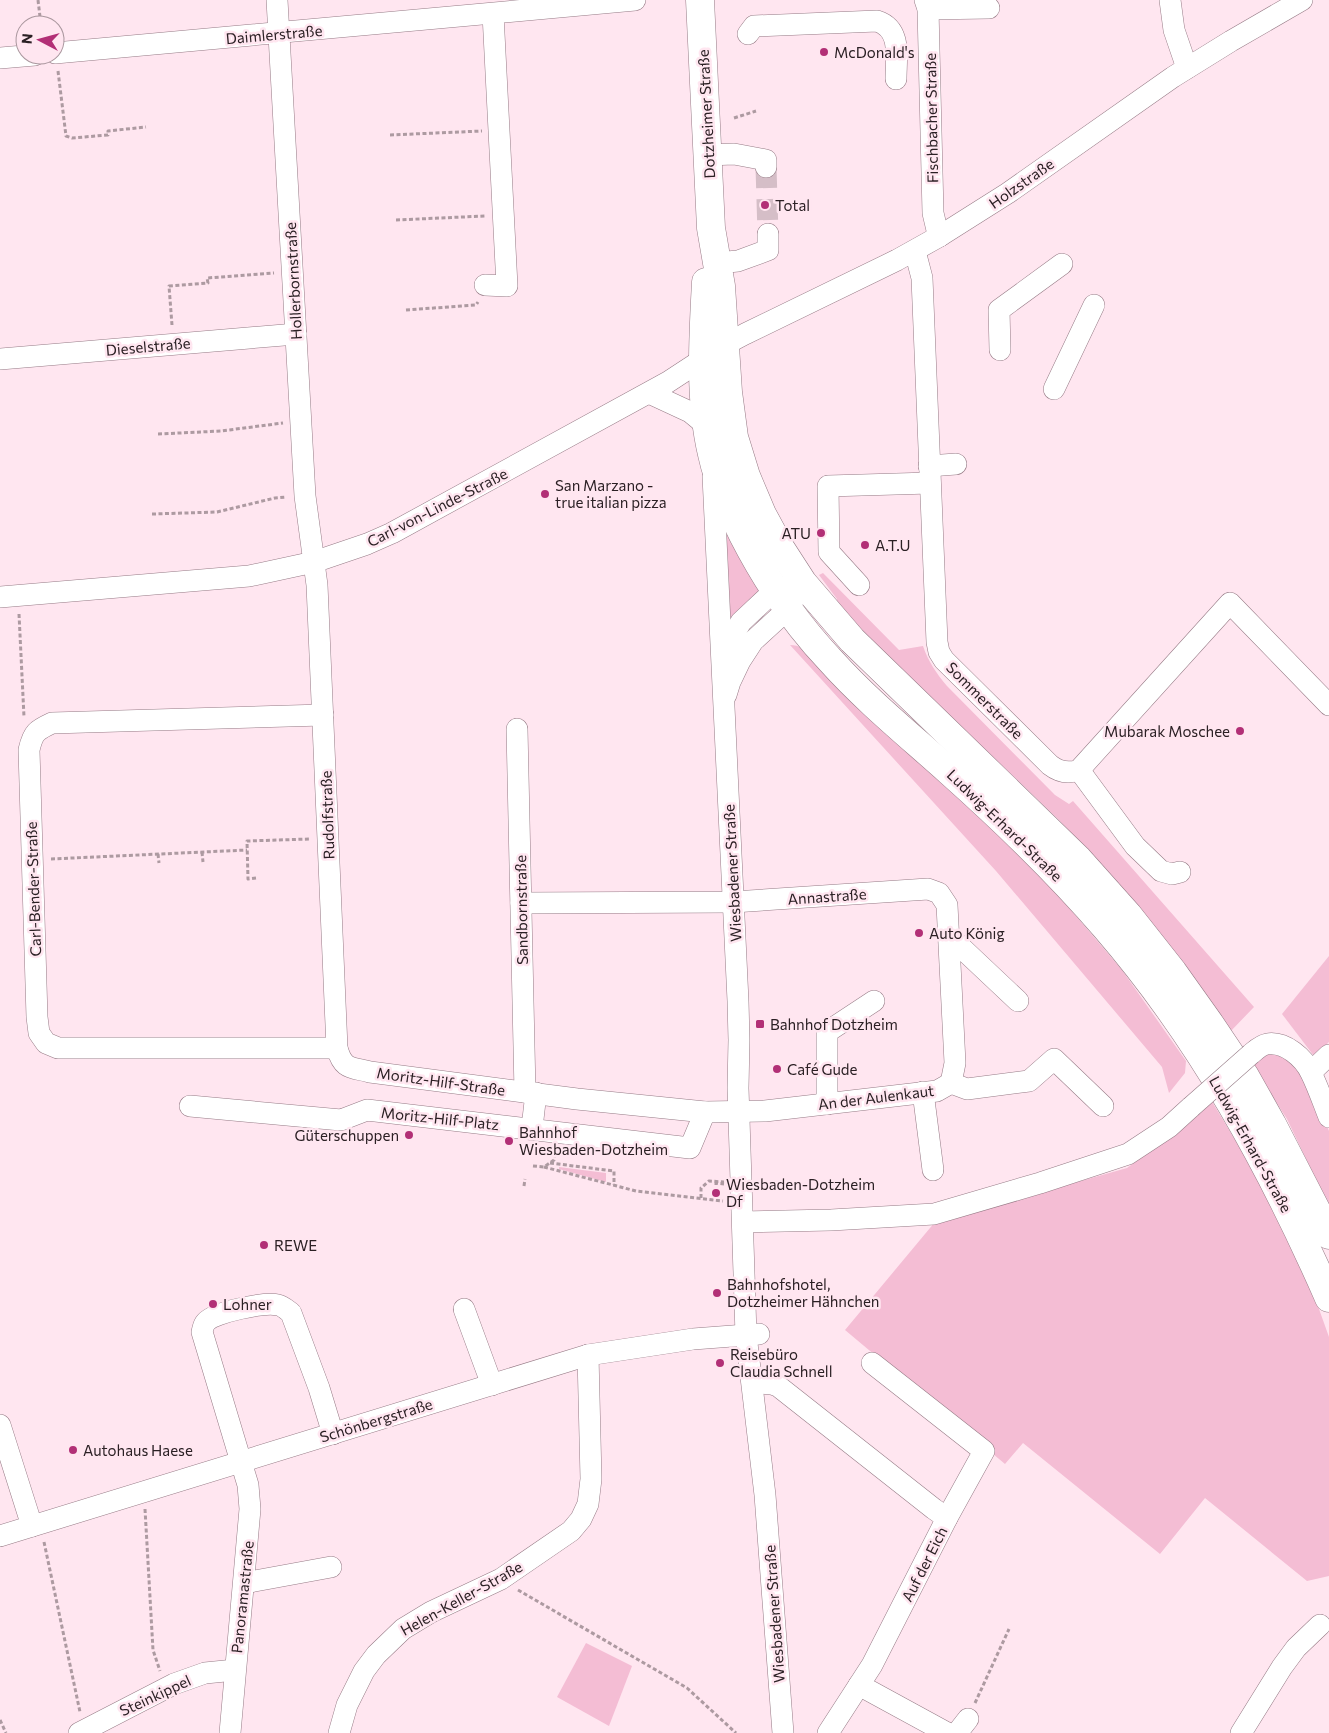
<svg xmlns="http://www.w3.org/2000/svg" width="1329" height="1733" font-family="Commissioner,sans-serif">
	<rect width="100%" height="100%" fill="#ffe6f0"/>
	<g fill="#f4bdd4">
		<polygon points="720,512 762,591 730,624"/>
		<path d="M823 573 899 650 923 646C928 661 936 673 947 686L1055 795 1069 804 1073 801 1254 1007 1229 1033 1122 889 1059 820 989 753 903 677 835 603 837 599 819 575Z"/>
		<path d="M790 645C808 645 820 664 831 677L1041 875 1122 970 1186 1061 1185 1073 1169 1093 1162 1067 996 871Z"/>
		<polygon points="1329,956 1329,1042 1314,1056 1282,1014"/>
		<polygon points="1269,1050 1297,1066 1315,1097 1329,1131 1329,1207 1287,1119 1251,1063"/>
		<polygon points="1211,1100 1264,1188 1314,1295 1329,1337 1329,1576 1307,1581 1205,1498 1160,1554 1023,1443 1005,1464 845,1330 935,1222 1127,1168 1181,1128"/>
		<polygon points="559,1167 606,1173 606,1182 559,1169"/>
		<polygon points="586,1643 632,1666 609,1726 557,1697"/>
	</g>
	<g fill="none" stroke-linecap="round" stroke-linejoin="round">
		<polyline stroke="#d5bec7" stroke-width="21" stroke-dasharray="21 11" stroke-linecap="butt" points="766,167 768,234"/>
		<g stroke="#967b86" stroke-width="22">
			<g id="minor">
				<path d="M277 0 305 496 317 585 337 1048C343 1070 351 1067 370 1072L577 1099 705 1112 765 1111 937 1091 951 1083"/>
				<polyline points="925,0 928,9 933,213 937,230 940,236"/>
				<polyline points="1170,0 1174,30 1187,68"/>
				<polyline points="928,9 989,8"/>
				<path d="M748 34 754 26 877 21C902 29 896 57 896 79"/>
				<polyline points="55,53 635,0"/>
				<polyline points="0,58 35,55"/>
				<polyline points="707,155 734,154 766,160 766,167"/>
				<path d="M915 251 922 278 937 642 939 652 944 660 1050 765C1059 772 1068 774 1079 770L1230 603 1329 705"/>
				<polyline points="717,263 738,261 768,250 768,234"/>
				<polyline points="485,285 507,286 493,14"/>
				<polyline points="1000,350 999,310 1062,264"/>
				<polyline points="0,359 296,334"/>
				<polyline points="1054,389 1094,305"/>
				<polyline points="649,393 690,412 707,426"/>
				<polyline points="929,466 956,464"/>
				<polyline points="713,476 738,1001 739,1040 738,1088 746,1335 765,1495 783,1733"/>
				<polyline points="859,585 829,552 828,486 930,483"/>
				<polyline points="0,597 249,576 314,562 367,544 392,533 668,382 726,344 745,334 897,260 940,236 1008,193 1173,77 1231,41 1302,0"/>
				<polyline points="723,660 729,642 741,622 775,590 790,587"/>
				<polyline points="726,695 730,682 740,661 753,641 788,609 796,595"/>
				<path d="M323 715 52 723C37 730 33 732 29 750L37 1017 39 1033 46 1043 58 1048H337"/>
				<polyline points="517,729 525,1092"/>
				<polyline points="1079,770 1135,846 1161,871 1172,874 1180,872"/>
				<polyline points="521,903 733,902 928,889 939,893 947,905 955,1063 951,1083"/>
				<polyline points="949,936 1018,1001"/>
				<path d="M1251 1054C1256 1050 1261 1045 1267 1044 1285 1041 1304 1058 1311 1073 1318 1087 1323 1102 1329 1117"/>
				<polyline points="1311,1072 1329,1055"/>
				<polyline points="951,1083 967,1089 1029,1081 1054,1059 1103,1106"/>
				<polyline points="923,1092 933,1170"/>
				<polyline points="827,1104 827,1032 874,1001"/>
				<polyline points="190,1106 341,1120 367,1110 690,1148 705,1112"/>
				<polyline points="532,1128 536,1093"/>
				<polyline points="743,1222 831,1220 934,1214 1040,1183 1128,1154 1169,1127 1191,1107"/>
				<polyline points="464,1309 492,1385"/>
				<polyline points="761,1383 772,1384 778,1386 934,1509 947,1518"/>
				<polyline points="0,1425 32,1526"/>
				<polyline points="0,1536 588,1355 693,1339 759,1334"/>
				<polyline points="244,1583 331,1567"/>
				<polyline points="859,1685 947,1733"/>
				<polyline points="79,1733 174,1684 205,1673 235,1670"/>
				<path d="M230 1733 250 1509 248 1485 202 1332C203 1329 203 1325 206 1322 214 1312 265 1302 278 1305 283 1306 287 1310 291 1313L319 1388 333 1434"/>
				<polyline points="339,1733 347,1705 364,1671 376,1655 403,1629 431,1612 501,1579 571,1531 581,1519 588,1504 591,1479 588,1355"/>
				<polyline points="828,1733 872,1665 947,1518 984,1451 872,1363"/>
				<polyline points="957,1733 968,1719"/>
				<polyline points="1241,1733 1282,1667 1296,1648 1320,1625"/>
			</g>
		</g>
		<g stroke="#967b86" stroke-width="29">
			<g id="major">
				<polyline points="700,0 711,228 721,286 728,392 734,437 746,476 762,514 781,549 803,583 852,640 1078,859 1128,915 1173,972 1210,1024 1245,1076 1272,1124 1329,1235"/>
				<path d="M706 282C703 337 699 400 712 454 718 482 730 509 743 535 766 580 796 624 831 661 867 701 909 735 949 771 1004 820 1058 872 1106 928 1201 1038 1271 1166 1329 1298"/>
			</g>
		</g>
		<g stroke="#ad9aa1" stroke-width="3" stroke-dasharray="4 2.5" stroke-linecap="butt">
			<polyline points="38,0 41,25"/>
			<polyline points="58,71 66,136 72,138 108,135 108,131 146,127"/>
			<polyline points="734,118 756,111"/>
			<polyline points="390,135 482,131"/>
			<polyline points="396,220 485,216"/>
			<polyline points="406,310 476,305 478,302"/>
			<polyline points="172,325 169,286 208,283 207,278 274,273"/>
			<polyline points="158,434 221,431 283,423"/>
			<polyline points="152,514 217,512 275,498 286,497"/>
			<polyline points="19,614 24,717"/>
			<polyline points="202,852 203,862"/>
			<polyline points="158,854 159,863"/>
			<polyline points="51,859 247,850"/>
			<polyline points="256,878 248,879 247,841 310,839"/>
			<polyline points="550,1163 614,1171 614,1185"/>
			<polyline points="533,1166 544,1167 554,1160 555,1150"/>
			<polyline points="544,1167 636,1191 723,1201"/>
			<polyline points="716,1185 716,1183 724,1184"/>
			<polyline points="524,1186 525,1179"/>
			<polyline points="701,1198 701,1188 709,1181 724,1182"/>
			<polyline points="145,1509 153,1650 160,1671"/>
			<polyline points="44,1542 80,1712"/>
			<polyline points="518,1590 687,1688 736,1733"/>
			<polyline points="975,1703 1009,1629"/>
			<polyline points="0,1720 6,1733"/>
		</g>
		<use href="#minor" stroke="#fff" stroke-width="21"/>
		<use href="#major" stroke="#fff" stroke-width="28"/>
		<g stroke="#967b86" stroke-width="22" stroke-linecap="butt">
			<polyline id="minor-bridge" points="1191,1107 1251,1054"/>
		</g>
		<use href="#minor-bridge" stroke="#fff" stroke-width="21"/>
	</g>
	<g fill="#b22f76" stroke="#ffe6f0" stroke-width="2">
		<circle cx="824" cy="52" r="5"/>
		<circle cx="765" cy="205" r="5"/>
		<circle cx="545" cy="494" r="5"/>
		<circle cx="821" cy="533" r="5"/>
		<circle cx="865" cy="545" r="5"/>
		<circle cx="1240" cy="731" r="5"/>
		<circle cx="919" cy="933" r="5"/>
		<rect x="755" y="1019" width="10" height="10" rx="2.5"/>
		<circle cx="777" cy="1069" r="5"/>
		<circle cx="409" cy="1135" r="5"/>
		<circle cx="509" cy="1141" r="5"/>
		<circle cx="716" cy="1193" r="5"/>
		<circle cx="264" cy="1245" r="5"/>
		<circle cx="717" cy="1293" r="5"/>
		<circle cx="213" cy="1304" r="5"/>
		<circle cx="720" cy="1363" r="5"/>
		<circle cx="73" cy="1450" r="5"/>
	</g>
	<g text-anchor="middle" dominant-baseline="central" stroke-width="5" stroke-linejoin="round" paint-order="stroke">
		<g font-size="15" fill="#2b2024" stroke="#ffe6f0">
			<text transform="translate(274 34) rotate(-5)">Daimlerstraße</text>
			<text transform="translate(706 114) rotate(-93)">Dotzheimer Straße</text>
			<text transform="translate(931 118) rotate(-91)">Fischbacher Straße</text>
			<text transform="translate(1021 183) rotate(-35)">Holzstraße</text>
			<text transform="translate(293 281) rotate(-93)">Hollerbornstraße</text>
			<text transform="translate(148 346) rotate(-5)">Dieselstraße</text>
			<text transform="translate(437 507) rotate(-27)">Carl-von-Linde-Straße</text>
			<text transform="translate(985 700) rotate(45)">Sommerstraße</text>
			<text transform="translate(327 815) rotate(-92)">Rudolfstraße</text>
			<text transform="translate(1005 825) rotate(44)">Ludwig-Erhard-Straße</text>
			<text transform="translate(732 873) rotate(-93)">Wiesbadener Straße</text>
			<text transform="translate(33 889) rotate(-92)">Carl-Bender-Straße</text>
			<text transform="translate(827 896) rotate(-4)">Annastraße</text>
			<text transform="translate(521 910) rotate(-91)">Sandbornstraße</text>
			<text transform="translate(441 1081) rotate(8)">Moritz-Hilf-Straße</text>
			<text transform="translate(876 1097) rotate(-7)">An der Aulenkaut</text>
			<text transform="translate(440 1118) rotate(6)">Moritz-Hilf-Platz</text>
			<text transform="translate(1251 1144) rotate(61)">Ludwig-Erhard-Straße</text>
			<text transform="translate(376 1420) rotate(-17)">Schönbergstraße</text>
			<text transform="translate(924 1564) rotate(-63)">Auf der Eich</text>
			<text transform="translate(242 1597) rotate(-84)">Panoramastraße</text>
			<text transform="translate(461 1598) rotate(-29)">Helen-Keller-Straße</text>
			<text transform="translate(774 1614) rotate(-94)">Wiesbadener Straße</text>
			<text transform="translate(155 1695) rotate(-25)">Steinkippel</text>
		</g>
		<g font-size="15" fill="#2b2024" stroke="#ffe6f0" text-anchor="start">
			<text x="834" y="52">McDonald's</text>
			<text x="775" y="205">Total</text>
			<text x="555" y="485">San Marzano -<tspan x="555" dy="17">true italian pizza</tspan></text>
			<text x="811" y="533" text-anchor="end">ATU</text>
			<text x="875" y="545">A.T.U</text>
			<text x="1230" y="731" text-anchor="end">Mubarak Moschee</text>
			<text x="929" y="933">Auto König</text>
			<text x="770" y="1024">Bahnhof Dotzheim</text>
			<text x="787" y="1069">Café Gude</text>
			<text x="519" y="1132">Bahnhof<tspan x="519" dy="17">Wiesbaden-Dotzheim</tspan></text>
			<text x="399" y="1135" text-anchor="end">Güterschuppen</text>
			<text x="726" y="1184">Wiesbaden-Dotzheim<tspan x="726" dy="17">Df</tspan></text>
			<text x="274" y="1245">REWE</text>
			<text x="727" y="1284">Bahnhofshotel,<tspan x="727" dy="17">Dotzheimer Hähnchen</tspan></text>
			<text x="223" y="1304">Lohner</text>
			<text x="730" y="1354">Reisebüro<tspan x="730" dy="17">Claudia Schnell</tspan></text>
			<text x="83" y="1450">Autohaus Haese</text>
		</g>
	</g>
	<g transform="translate(40 40) rotate(276)"><circle r="24" fill="#ffe6f0" stroke="#aa979e"/>
	<path d="M0-4L9 19L0 12L-9 19Z" fill="#b22f76"/>
	<text y="-8" font-size="14" font-weight="bold" text-anchor="middle" fill="#2b2024">N</text>
	</g>
</svg>
